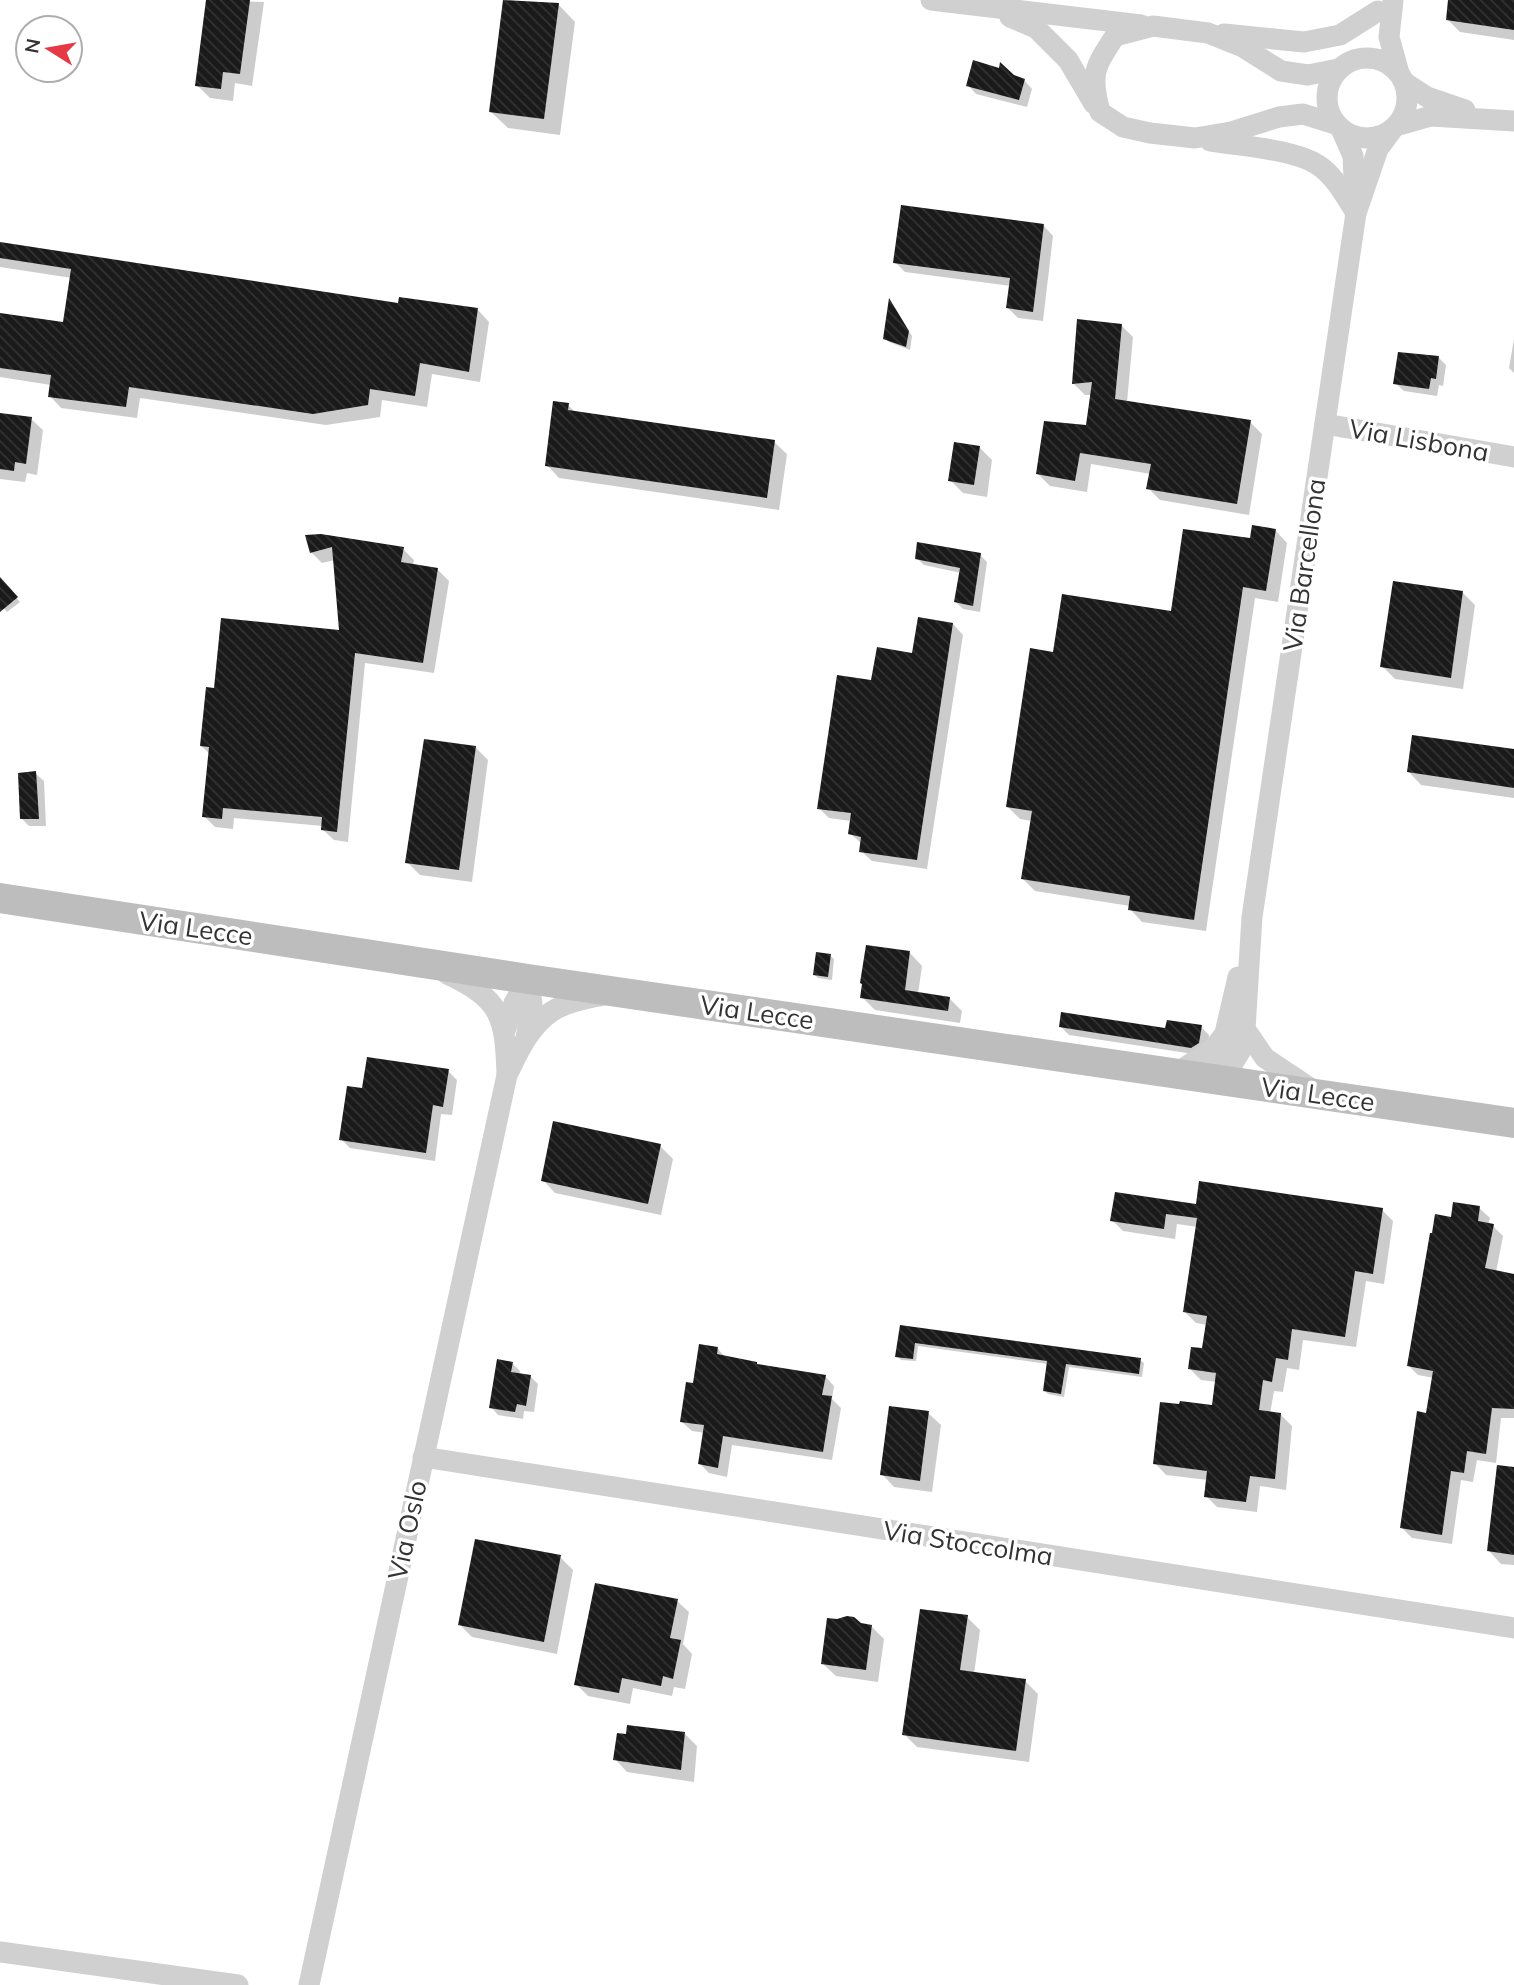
<svg xmlns="http://www.w3.org/2000/svg" width="1514" height="1985" font-family="Mulish,sans-serif">
	<defs>
		<pattern id="building-back-hatch" width="6" height="6" patternUnits="userSpaceOnUse" patternTransform="scale(1.75)"><rect width="6" height="6" fill="#1a1a1a"/><path d="M-1 5l2 2M0 0l6 6M5-1l2 2" fill="none" stroke="#333"/></pattern>
	</defs>
	<rect width="100%" height="100%" fill="#fff"/>
	<g fill="#0003">
		<polygon points="208,0 264,2 252,86 235,83 233,101 210,98 197,85"/>
		<polygon points="505,0 558,4 575,22 560,135 508,128 490,111"/>
		<polygon points="1450,0 1514,0 1514,40 1460,32 1447,19"/>
		<polygon points="1024,80 1032,89 1027,107 976,94 968,85"/>
		<polygon points="1043,225 1053,236 1043,321 1018,318 1008,308 1011,286 905,272 895,262"/>
		<polygon points="0,243 399,305 478,310 489,322 480,382 432,374 427,407 382,400 380,417 326,425 140,398 137,418 61,408 50,396 51,385 0,377 0,315 64,324 72,278 0,267"/>
		<polygon points="892,304 912,336 910,350 889,342 885,338"/>
		<polygon points="1121,325 1133,337 1127,402 1250,422 1262,434 1249,515 1160,500 1148,488 1151,474 1091,464 1087,492 1050,486 1037,473 1087,427 1092,395 1085,395 1073,383"/>
		<polygon points="1514,339 1514,373 1509,368"/>
		<polygon points="1438,357 1446,365 1443,386 1439,385 1437,396 1404,391 1395,383"/>
		<polygon points="568,405 576,413 774,442 787,454 779,510 559,478 547,465"/>
		<polygon points="0,414 31,419 43,430 37,475 27,473 25,482 0,479"/>
		<polygon points="979,447 992,460 987,497 963,493 950,480"/>
		<polygon points="1275,530 1287,543 1278,602 1255,598 1206,931 1142,922 1130,909 1130,906 1035,891 1023,879 1032,821 1020,819 1007,806 1055,654 1173,613"/>
		<polygon points="307,537 403,549 414,560 413,565 438,570 449,581 434,673 365,663 348,842 334,840 322,829 323,826 234,818 233,829 215,827 204,816 210,754 201,746 215,690 341,632 335,560 322,563 311,552"/>
		<polygon points="980,555 987,562 980,612 963,609 956,602 961,573 924,565 917,558"/>
		<polygon points="0,579 20,602 7,612 0,604"/>
		<polygon points="1463,593 1475,605 1463,689 1395,679 1382,666"/>
		<polygon points="953,624 963,635 927,869 872,861 861,851 862,844 850,833 851,821 829,818 819,808 872,682 913,656"/>
		<polygon points="475,747 488,760 472,882 420,875 407,862"/>
		<polygon points="1514,751 1514,798 1421,785 1409,772"/>
		<polygon points="35,773 44,781 46,826 29,826 21,818"/>
		<polygon points="910,953 922,966 918,994 949,998 962,1011 960,1023 875,1010 862,997"/>
		<polygon points="830,956 834,959 832,980 818,978 815,975"/>
		<polygon points="1061,1027 1167,1030 1201,1027 1209,1035 1207,1051 1200,1055 1069,1035"/>
		<polygon points="448,1071 457,1080 452,1115 441,1114 435,1161 350,1148 341,1139 364,1090"/>
		<polygon points="660,1146 673,1159 661,1215 555,1193 543,1180"/>
		<polygon points="1197,1206 1382,1210 1393,1221 1384,1284 1366,1281 1356,1347 1303,1340 1299,1370 1287,1368 1283,1392 1274,1391 1270,1414 1281,1415 1292,1426 1286,1490 1260,1486 1257,1512 1217,1507 1206,1496 1208,1480 1166,1475 1155,1463 1181,1406 1214,1407 1217,1382 1201,1380 1190,1369 1204,1350 1208,1325 1196,1323 1185,1312 1198,1227 1177,1224 1175,1239 1123,1231 1112,1220"/>
		<polygon points="1479,1208 1490,1218 1488,1225 1493,1226 1503,1236 1496,1272 1514,1276 1514,1418 1501,1418 1496,1463 1477,1460 1473,1482 1461,1480 1452,1544 1412,1538 1402,1528 1434,1378 1418,1375 1408,1365 1452,1219"/>
		<polygon points="901,1327 1140,1360 1144,1363 1142,1377 1069,1367 1064,1397 1048,1394 1044,1390 1048,1364 918,1346 916,1361 901,1360 897,1356"/>
		<polygon points="717,1348 726,1358 756,1363 759,1366 825,1376 834,1386 832,1399 841,1408 832,1460 732,1445 727,1477 709,1473 700,1464 705,1433 692,1431 682,1422 694,1385"/>
		<polygon points="512,1363 520,1371 519,1375 530,1376 538,1384 534,1412 524,1411 523,1419 498,1415 491,1407"/>
		<polygon points="928,1413 941,1425 932,1492 894,1487 882,1474"/>
		<polygon points="1514,1469 1514,1565 1501,1564 1489,1551"/>
		<polygon points="560,1557 573,1570 557,1654 472,1637 460,1625"/>
		<polygon points="677,1601 689,1612 683,1644 692,1654 685,1689 674,1687 672,1696 633,1688 630,1704 588,1696 576,1684"/>
		<polygon points="967,1617 980,1630 974,1674 1025,1681 1038,1694 1029,1762 917,1747 904,1734"/>
		<polygon points="860,1625 871,1626 884,1639 878,1682 836,1676 823,1664"/>
		<polygon points="684,1733 697,1746 694,1782 627,1772 615,1759"/>
	</g>
	<g fill="url(#building-back-hatch)">
		<polygon points="206,0 250,0 240,74 223,72 221,89 195,86"/>
		<polygon points="503,0 559,3 544,119 489,112"/>
		<polygon points="1448,0 1514,0 1514,30 1446,20"/>
		<polygon points="973,60 999,68 1000,62 1014,75 1025,79 1019,100 966,86"/>
		<polygon points="901,205 1044,224 1033,312 1006,308 1010,278 893,263"/>
		<polygon points="0,242 398,303 399,297 478,308 469,372 420,363 415,396 370,389 368,405 313,414 129,387 126,407 48,397 51,375 0,368 0,313 63,322 71,269 0,258"/>
		<polygon points="889,298 909,331 906,347 883,339"/>
		<polygon points="1077,319 1122,324 1115,399 1251,420 1237,504 1146,489 1151,464 1080,453 1075,481 1036,474 1044,421 1086,425 1092,382 1072,384"/>
		<polygon points="1398,352 1439,356 1436,379 1431,378 1429,389 1393,384"/>
		<polygon points="553,401 569,403 568,410 775,440 767,498 545,466"/>
		<polygon points="0,413 32,417 26,464 15,462 14,471 0,469"/>
		<polygon points="954,442 980,446 974,485 948,481"/>
		<polygon points="1252,525 1276,529 1266,591 1243,587 1194,920 1128,910 1130,896 1021,879 1032,811 1006,807 1030,648 1053,652 1062,594 1171,611 1183,529 1250,538"/>
		<polygon points="321,534 404,547 401,562 438,568 423,663 355,653 337,832 321,830 322,817 223,808 222,819 202,817 209,747 200,746 206,687 214,688 221,618 339,630 332,547 310,553 305,535"/>
		<polygon points="917,542 981,553 973,606 954,602 960,568 915,559"/>
		<polygon points="0,577 18,597 0,612"/>
		<polygon points="1393,581 1463,591 1451,678 1380,667"/>
		<polygon points="918,617 953,623 917,860 859,852 861,837 848,834 851,813 817,809 837,675 871,680 877,647 912,653"/>
		<polygon points="1412,735 1514,749 1514,788 1407,772"/>
		<polygon points="424,739 476,746 459,870 405,863"/>
		<polygon points="36,771 39,819 20,819 18,773"/>
		<polygon points="866,945 910,951 905,990 950,997 948,1011 860,998 862,984 860,983"/>
		<polygon points="816,952 831,954 828,977 813,975"/>
		<polygon points="1061,1012 1165,1028 1167,1020 1202,1025 1199,1043 1191,1048 1059,1027"/>
		<polygon points="367,1057 449,1069 443,1107 433,1105 426,1153 339,1140 347,1086 362,1088"/>
		<polygon points="553,1121 661,1144 648,1204 541,1181"/>
		<polygon points="1199,1181 1383,1208 1373,1274 1355,1271 1345,1337 1292,1329 1288,1360 1276,1358 1272,1382 1263,1380 1259,1410 1281,1413 1275,1479 1250,1476 1246,1502 1204,1497 1207,1471 1153,1464 1160,1402 1179,1404 1180,1401 1212,1405 1216,1373 1188,1369 1191,1347 1202,1348 1207,1316 1183,1312 1197,1218 1166,1214 1164,1229 1110,1221 1115,1192 1196,1204"/>
		<polygon points="1453,1202 1480,1206 1478,1221 1494,1224 1485,1268 1514,1274 1514,1409 1492,1408 1486,1454 1467,1451 1464,1473 1451,1471 1442,1535 1400,1528 1417,1411 1426,1413 1433,1371 1407,1366 1430,1233 1432,1233 1435,1214 1451,1217"/>
		<polygon points="900,1325 1141,1358 1139,1374 1066,1364 1061,1394 1043,1391 1047,1361 915,1343 913,1359 895,1357"/>
		<polygon points="699,1344 718,1347 717,1354 757,1362 757,1364 826,1375 822,1395 832,1396 823,1452 723,1436 718,1468 698,1464 704,1425 680,1422 686,1382 693,1383"/>
		<polygon points="497,1359 513,1362 511,1372 531,1375 526,1406 517,1404 515,1412 489,1408"/>
		<polygon points="889,1406 929,1411 920,1481 880,1475"/>
		<polygon points="1497,1465 1514,1467 1514,1555 1487,1551"/>
		<polygon points="475,1539 561,1555 544,1642 458,1625"/>
		<polygon points="595,1583 678,1599 670,1638 681,1640 673,1679 663,1676 661,1686 622,1678 619,1693 574,1685"/>
		<polygon points="920,1609 968,1615 960,1670 1026,1679 1016,1751 902,1735"/>
		<polygon points="847,1616 854,1617 861,1623 872,1625 866,1670 821,1664 827,1618 837,1619"/>
		<polygon points="627,1725 685,1732 681,1770 613,1760 617,1733 626,1734"/>
	</g>
	<g fill="none" stroke-linecap="round" stroke-linejoin="round">
		<g stroke="#d0d0d0" stroke-width="21">
			<polyline points="931,0 1141,25"/>
			<polyline points="1393,0 1389,37 1399,73"/>
			<polyline points="1010,17 1036,28 1068,60 1094,104"/>
			<polyline points="1224,34 1304,42 1340,35 1378,11"/>
			<circle cx="1367" cy="98" r="40"/>
			<polyline points="1404,82 1427,97 1465,110"/>
			<path d="M1335 124 1303 114 1279 117 1231 132 1195 138 1150 133 1123 127 1100 112C1090 74 1094 68 1115 36L1153 26 1208 33 1243 47 1281 71 1308 75 1338 69"/>
			<polyline points="1396,126 1431,116 1514,121"/>
			<polyline points="1342,131 1353,156 1355,200"/>
			<path d="M1210 141C1239 146 1294 149 1318 165 1334 175 1346 197 1356 213"/>
			<polyline points="1325,424 1514,457"/>
			<path d="M447 974C501 999 505 1016 507 1074"/>
			<polyline points="1245,1029 1265,1058 1313,1090"/>
			<polyline points="505,1031 514,1003 528,979"/>
			<polyline points="526,1038 532,1004 528,979"/>
			<polyline points="1175,1074 1213,1049 1224,1035"/>
			<polyline points="1222,1081 1241,1050 1245,1029 1252,917 1356,213 1378,149 1392,130"/>
			<polyline points="1222,1081 1219,1059 1238,977"/>
			<polyline points="423,1457 1514,1628"/>
			<polyline points="0,1952 238,1985"/>
			<path d="M309 1985 507 1075C518 1053 529 1027 551 1012 565 1002 586 999 603 995"/>
		</g>
		<polyline stroke="#bdbdbd" stroke-width="30" points="0,898 528,979 1514,1123"/>
	</g>
	<g text-anchor="middle" dominant-baseline="central" stroke-width="7" stroke-linejoin="round" paint-order="stroke">
		<g font-size="26" fill="#333" stroke="#fff">
			<text transform="translate(1419 440) rotate(10)">Via Lisbona</text>
			<text transform="translate(1304 565) rotate(-82)">Via Barcellona</text>
			<text transform="translate(196 928) rotate(8)">Via Lecce</text>
			<text transform="translate(757 1012) rotate(8)">Via Lecce</text>
			<text transform="translate(1318 1094) rotate(8)">Via Lecce</text>
			<text transform="translate(407 1530) rotate(-78)">Via Oslo</text>
			<text transform="translate(968 1543) rotate(9)">Via Stoccolma</text>
		</g>
	</g>
	<g transform="translate(49 49) rotate(281)"><circle r="33" fill="#ffffff" stroke="#adadad" stroke-width="2"/>
	<path d="M0-5L12 26L0 18L-12 26Z" fill="#e63946"/>
	<text y="-10" font-size="19" font-weight="bold" text-anchor="middle" fill="#333333">N</text>
	</g>
</svg>
